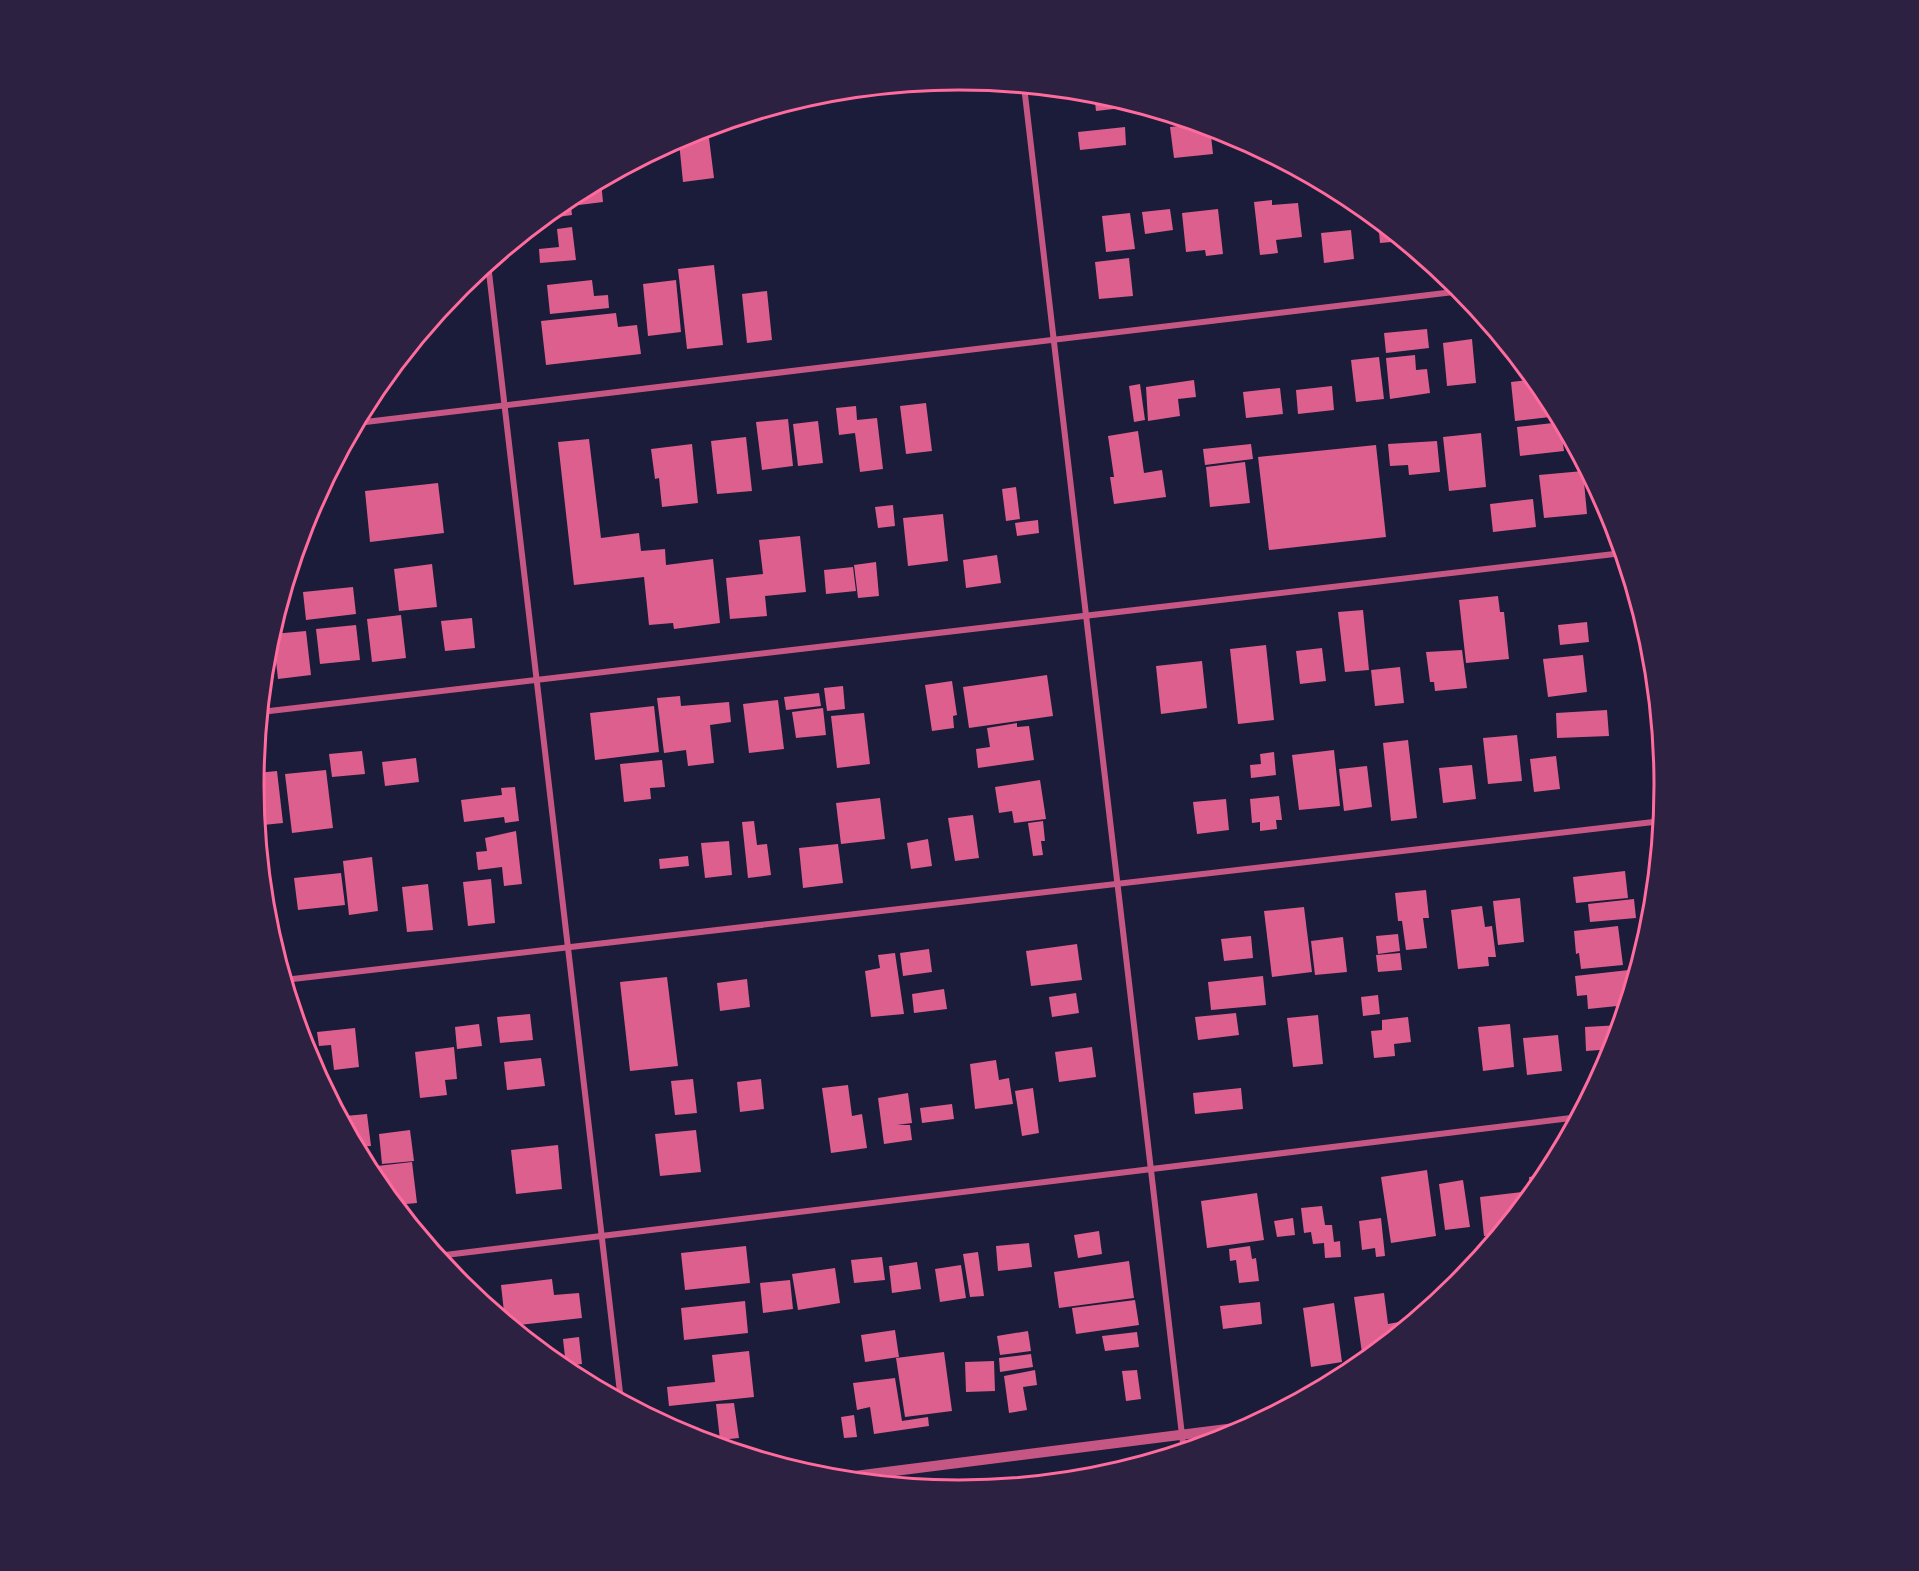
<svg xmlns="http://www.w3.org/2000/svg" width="1919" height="1571" font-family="Literata,serif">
	<rect width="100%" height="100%" fill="#1b1b3a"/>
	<g fill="#dd5f8e">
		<polygon points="1094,93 1098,93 1140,106 1096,111"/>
		<polygon points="1199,124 1210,127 1213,154 1174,158 1170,127"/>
		<polygon points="1125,127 1126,145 1080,150 1078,132"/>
		<polygon points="709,138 714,178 683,182 679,142"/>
		<polygon points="601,181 603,202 571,206 572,215 543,219 568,198"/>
		<polygon points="1272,200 1272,205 1298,203 1302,237 1276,240 1278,253 1260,255 1254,202"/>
		<polygon points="1170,209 1173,230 1145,234 1142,212"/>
		<polygon points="1218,209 1223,254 1206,256 1205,250 1186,252 1182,213"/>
		<polygon points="1130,213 1135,249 1106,252 1102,216"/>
		<polygon points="1378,220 1403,241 1380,243"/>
		<polygon points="572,227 576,260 540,263 539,249 559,247 557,229"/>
		<polygon points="1351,230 1354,259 1324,263 1321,233"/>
		<polygon points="1129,258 1133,296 1099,299 1095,262"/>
		<polygon points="714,265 723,345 687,349 678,269"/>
		<polygon points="592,280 594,296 608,295 609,308 550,314 547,285"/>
		<polygon points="676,280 681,332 648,336 643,284"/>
		<polygon points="767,291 772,340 747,343 742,294"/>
		<polygon points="616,313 618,327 637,325 641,354 546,365 541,321"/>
		<polygon points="1427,329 1429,348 1386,353 1384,333"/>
		<polygon points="1472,339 1476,383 1447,386 1443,343"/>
		<polygon points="1415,355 1416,370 1427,369 1430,393 1390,399 1386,358"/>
		<polygon points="1379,357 1384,399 1356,402 1351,360"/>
		<polygon points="1535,379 1559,416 1515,421 1511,382"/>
		<polygon points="1194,380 1196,397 1178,399 1180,416 1148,421 1146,387"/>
		<polygon points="1140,384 1145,420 1134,422 1129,386"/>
		<polygon points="1332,386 1334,410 1298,414 1296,390"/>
		<polygon points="1280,388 1283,414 1246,418 1243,392"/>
		<polygon points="926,403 932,451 906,454 900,406"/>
		<polygon points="856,406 857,420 877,418 883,469 860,472 855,433 839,435 836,408"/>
		<polygon points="788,419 793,466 762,470 756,422"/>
		<polygon points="818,421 823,463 798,466 793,424"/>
		<polygon points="1562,422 1569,436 1562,437 1564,451 1520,456 1517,427"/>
		<polygon points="1138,431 1144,473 1162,470 1166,497 1114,504 1110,477 1114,477 1108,436"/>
		<polygon points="1481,433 1486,487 1449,491 1443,437"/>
		<polygon points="746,437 752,491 717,494 711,441"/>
		<polygon points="589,439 601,538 639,533 641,551 665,549 666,565 713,559 720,623 674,629 673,623 649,625 644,577 574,585 558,442"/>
		<polygon points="1437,441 1440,472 1409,475 1408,465 1390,466 1388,444"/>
		<polygon points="692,444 698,503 662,507 659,478 655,479 651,449"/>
		<polygon points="1251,444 1253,459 1205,465 1203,449"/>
		<polygon points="1376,445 1386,537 1269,550 1258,457"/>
		<polygon points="1245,462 1250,503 1210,507 1206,467"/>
		<polygon points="1583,471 1587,514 1544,518 1539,475"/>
		<polygon points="438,483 444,533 370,542 365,491"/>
		<polygon points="1016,487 1020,519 1006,521 1002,489"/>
		<polygon points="1533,499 1536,527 1493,532 1490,504"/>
		<polygon points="893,505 895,526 878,528 875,507"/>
		<polygon points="943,514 948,561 908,566 903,518"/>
		<polygon points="1038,520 1039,533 1017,536 1015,523"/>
		<polygon points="800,536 806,592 765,596 767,616 730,619 726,578 763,574 759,540"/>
		<polygon points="997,555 1001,583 966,588 963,560"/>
		<polygon points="876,562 879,596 858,598 854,565"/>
		<polygon points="432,564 437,607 399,611 394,569"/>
		<polygon points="853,567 856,591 826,594 824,570"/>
		<polygon points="353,587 356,614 306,620 303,592"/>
		<polygon points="1498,596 1500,612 1504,612 1509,659 1466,663 1459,600"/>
		<polygon points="1363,610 1369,670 1345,672 1338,612"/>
		<polygon points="401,615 406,658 372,662 367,619"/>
		<polygon points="472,618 475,648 445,651 441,621"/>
		<polygon points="1587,622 1589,642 1560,645 1558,625"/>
		<polygon points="356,625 360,660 320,664 316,629"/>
		<polygon points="306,631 311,675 278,679 273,634"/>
		<polygon points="1266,645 1274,720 1238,724 1230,649"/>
		<polygon points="1322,648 1326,681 1300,684 1296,651"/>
		<polygon points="1462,650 1467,688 1435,691 1434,682 1430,682 1426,652"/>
		<polygon points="1583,655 1587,692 1548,697 1543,659"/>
		<polygon points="1202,661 1207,708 1161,714 1156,666"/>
		<polygon points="1400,667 1404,703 1375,706 1371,670"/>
		<polygon points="1047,675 1053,716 969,728 963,687"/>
		<polygon points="952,681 957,715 953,716 954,728 932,731 925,685"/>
		<polygon points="843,686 845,709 827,711 824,688"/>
		<polygon points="819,693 821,706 786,710 784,697"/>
		<polygon points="680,696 681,706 729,702 731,722 710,725 714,763 688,766 686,750 664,753 657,698"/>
		<polygon points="778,700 784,749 749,753 743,704"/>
		<polygon points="654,706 659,752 595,760 590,713"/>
		<polygon points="823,708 826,735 796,738 792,712"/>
		<polygon points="1607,710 1609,736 1557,738 1556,713"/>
		<polygon points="864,713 870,764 837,768 831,716"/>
		<polygon points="1017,723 1017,727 1029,726 1034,760 978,768 976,749 990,747 987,728"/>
		<polygon points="1517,735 1522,781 1488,784 1483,738"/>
		<polygon points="1408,740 1417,818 1391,821 1383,743"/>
		<polygon points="1334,750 1340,806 1299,810 1292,755"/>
		<polygon points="362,751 365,774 332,777 329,754"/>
		<polygon points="1274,752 1276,775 1251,778 1250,765 1261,764 1260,754"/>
		<polygon points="1556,756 1560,789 1534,792 1530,759"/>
		<polygon points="416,758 419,782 385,786 382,762"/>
		<polygon points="662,760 665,787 650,788 651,799 624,802 620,764"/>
		<polygon points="1472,765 1476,799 1443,803 1439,768"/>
		<polygon points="1367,766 1372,807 1344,811 1339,769"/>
		<polygon points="326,770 333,828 292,833 285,774"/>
		<polygon points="277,771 283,823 263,825 257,773"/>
		<polygon points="1040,780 1046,819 1014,823 1012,811 999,813 995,787"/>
		<polygon points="515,787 519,821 505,823 504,817 464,822 461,800 502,795 501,788"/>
		<polygon points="1279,796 1282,820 1276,820 1277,829 1260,831 1260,822 1252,823 1250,799"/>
		<polygon points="880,798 885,839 841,844 836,803"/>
		<polygon points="1226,799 1229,830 1197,834 1193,802"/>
		<polygon points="973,815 979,858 955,861 948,818"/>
		<polygon points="754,821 757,845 767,844 771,875 748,878 742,822"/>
		<polygon points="1043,821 1045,841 1041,841 1043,855 1033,856 1028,823"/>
		<polygon points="516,831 522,884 504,886 502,867 478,870 476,852 487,851 485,838"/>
		<polygon points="928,839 932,866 911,869 907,843"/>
		<polygon points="729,841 732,875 705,878 701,843"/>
		<polygon points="838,844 843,883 803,888 799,848"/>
		<polygon points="688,856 689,866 660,869 659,859"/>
		<polygon points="372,857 378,911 349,915 343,861"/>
		<polygon points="1625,871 1628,898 1576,903 1573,877"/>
		<polygon points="341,873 345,905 298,910 294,878"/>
		<polygon points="491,879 495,923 468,926 463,882"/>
		<polygon points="428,884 433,930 407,932 402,887"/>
		<polygon points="1426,890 1429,918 1423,918 1427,948 1406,950 1402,921 1398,921 1395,893"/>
		<polygon points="1520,898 1524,942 1498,945 1493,901"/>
		<polygon points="1634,899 1636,918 1590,922 1588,904"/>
		<polygon points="1482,906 1485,927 1492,926 1496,957 1488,957 1489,966 1458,969 1451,910"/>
		<polygon points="1304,907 1312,972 1272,977 1264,911"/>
		<polygon points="1618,926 1623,965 1581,969 1579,953 1576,954 1574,931"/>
		<polygon points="1398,934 1400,951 1378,954 1376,936"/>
		<polygon points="1251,936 1253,958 1224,961 1221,939"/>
		<polygon points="1343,937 1347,972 1315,975 1311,941"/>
		<polygon points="1077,944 1082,980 1031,986 1026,951"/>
		<polygon points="929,949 932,972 903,976 900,953"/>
		<polygon points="895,953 904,1014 871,1017 865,971 880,968 878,955"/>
		<polygon points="1400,953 1402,970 1378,972 1376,955"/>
		<polygon points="1638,969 1627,1005 1588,1009 1587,995 1577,996 1575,976"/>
		<polygon points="1263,976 1266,1005 1211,1010 1208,982"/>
		<polygon points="667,977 678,1066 630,1071 620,982"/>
		<polygon points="747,979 750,1007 720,1011 717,983"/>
		<polygon points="944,989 947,1009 914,1013 912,994"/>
		<polygon points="1076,993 1079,1013 1052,1017 1049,997"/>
		<polygon points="1378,995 1380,1014 1363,1016 1361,997"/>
		<polygon points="1236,1013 1239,1035 1198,1040 1195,1017"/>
		<polygon points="530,1014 533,1040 500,1043 497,1017"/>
		<polygon points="1318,1015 1323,1064 1293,1067 1287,1018"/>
		<polygon points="1408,1017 1411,1042 1394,1044 1395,1056 1374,1058 1371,1031 1382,1030 1382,1020"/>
		<polygon points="479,1024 482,1046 457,1049 455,1027"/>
		<polygon points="1510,1024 1514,1067 1483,1071 1478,1027"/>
		<polygon points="1621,1025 1614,1049 1586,1051 1585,1027"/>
		<polygon points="355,1028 359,1067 334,1070 331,1045 319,1046 317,1032"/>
		<polygon points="1558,1035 1562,1071 1527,1075 1523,1038"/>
		<polygon points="454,1047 457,1079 445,1080 447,1095 420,1098 415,1052"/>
		<polygon points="1092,1047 1096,1077 1059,1082 1055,1052"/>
		<polygon points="541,1058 545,1086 507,1090 504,1062"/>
		<polygon points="996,1060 999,1080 1009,1078 1013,1104 975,1109 970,1064"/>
		<polygon points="693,1079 697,1113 675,1115 671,1081"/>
		<polygon points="761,1079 764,1109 740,1112 737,1082"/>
		<polygon points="848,1085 852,1116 862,1114 867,1148 831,1153 822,1088"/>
		<polygon points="1033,1088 1039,1133 1022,1136 1015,1091"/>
		<polygon points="1241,1088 1243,1109 1195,1114 1193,1093"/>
		<polygon points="908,1093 912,1123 897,1125 910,1125 912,1140 884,1144 878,1098"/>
		<polygon points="952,1104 954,1119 922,1123 920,1108"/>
		<polygon points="367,1114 371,1146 356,1147 346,1128 345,1116"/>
		<polygon points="410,1130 414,1161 382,1164 379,1134"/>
		<polygon points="696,1130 701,1172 660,1176 655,1134"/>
		<polygon points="558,1145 562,1189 516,1194 511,1150"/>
		<polygon points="412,1162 417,1203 395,1205 379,1186 377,1166"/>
		<polygon points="1427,1170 1436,1236 1391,1243 1381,1177"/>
		<polygon points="1543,1175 1544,1181 1531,1196 1529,1177"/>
		<polygon points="1463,1180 1470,1227 1445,1230 1439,1184"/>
		<polygon points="1522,1192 1524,1206 1500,1234 1484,1236 1480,1197"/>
		<polygon points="1257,1193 1264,1240 1207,1248 1201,1201"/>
		<polygon points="1322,1206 1325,1225 1332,1225 1334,1242 1340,1241 1341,1257 1325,1258 1324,1243 1313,1244 1311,1232 1304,1233 1301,1208"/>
		<polygon points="1293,1218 1295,1235 1277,1237 1274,1221"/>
		<polygon points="1381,1218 1385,1256 1376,1257 1375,1248 1362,1250 1359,1221"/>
		<polygon points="1099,1231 1102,1254 1078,1258 1074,1235"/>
		<polygon points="1029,1243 1032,1267 998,1271 996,1246"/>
		<polygon points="746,1246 750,1283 685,1290 681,1253"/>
		<polygon points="1250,1246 1252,1259 1256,1258 1259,1281 1239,1283 1236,1260 1230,1261 1229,1249"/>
		<polygon points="978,1252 984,1296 970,1297 963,1254"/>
		<polygon points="882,1257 885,1280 854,1283 851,1260"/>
		<polygon points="1129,1261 1134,1298 1059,1308 1054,1272"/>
		<polygon points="917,1262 921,1289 892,1293 889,1266"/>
		<polygon points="961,1265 966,1298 940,1302 935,1269"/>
		<polygon points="835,1268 840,1303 798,1310 792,1274"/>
		<polygon points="552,1279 554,1295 579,1293 582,1318 510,1326 505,1321 501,1285"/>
		<polygon points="790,1280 793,1309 763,1313 760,1283"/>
		<polygon points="1384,1293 1388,1324 1399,1322 1400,1333 1379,1350 1362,1353 1354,1297"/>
		<polygon points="1135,1300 1139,1325 1076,1334 1072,1308"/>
		<polygon points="745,1301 748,1333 684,1340 681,1308"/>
		<polygon points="1260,1302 1262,1324 1223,1329 1220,1306"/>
		<polygon points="1334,1303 1342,1362 1311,1367 1303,1308"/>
		<polygon points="895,1330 899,1357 865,1362 861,1335"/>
		<polygon points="1028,1331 1031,1351 1000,1355 997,1336"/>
		<polygon points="1137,1332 1139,1347 1105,1351 1102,1336"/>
		<polygon points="579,1337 582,1364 566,1366 563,1339"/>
		<polygon points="749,1351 754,1397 669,1406 667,1387 715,1382 712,1355"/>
		<polygon points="944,1352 952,1411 905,1417 896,1358"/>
		<polygon points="1031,1354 1033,1367 1000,1372 999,1358"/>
		<polygon points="994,1361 995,1391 966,1392 965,1362"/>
		<polygon points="1035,1370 1037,1385 1023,1387 1027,1410 1009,1413 1004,1376"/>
		<polygon points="1137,1370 1141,1399 1126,1401 1122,1371"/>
		<polygon points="895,1378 902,1421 928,1417 929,1426 874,1434 870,1407 857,1410 853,1383"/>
		<polygon points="734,1403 739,1438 720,1440 716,1404"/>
		<polygon points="854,1415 857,1437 844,1438 841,1417"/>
	</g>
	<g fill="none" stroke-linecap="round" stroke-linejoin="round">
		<g stroke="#c65784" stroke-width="6">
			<polyline points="1024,86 1184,1452"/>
			<polyline points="488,264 621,1401"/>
			<polyline points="357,423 1462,291"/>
			<polyline points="1647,632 1665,790"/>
			<polyline points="261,712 1623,553"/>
			<polyline points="284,980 1662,821"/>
			<polyline points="437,1256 1579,1117"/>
		</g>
		<polyline stroke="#c65784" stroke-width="10" points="831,1479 1251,1426"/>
	</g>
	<path d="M0 0H1919V1571H0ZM264 785a695 695 0 1 1 1390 0a695 695 0 1 1-1390 0Z" fill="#2d2142" fill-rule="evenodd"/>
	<path fill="none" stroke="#ff6b9d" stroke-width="3" d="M264 785a695 695 0 1 1 1390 0a695 695 0 1 1-1390 0Z"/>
</svg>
